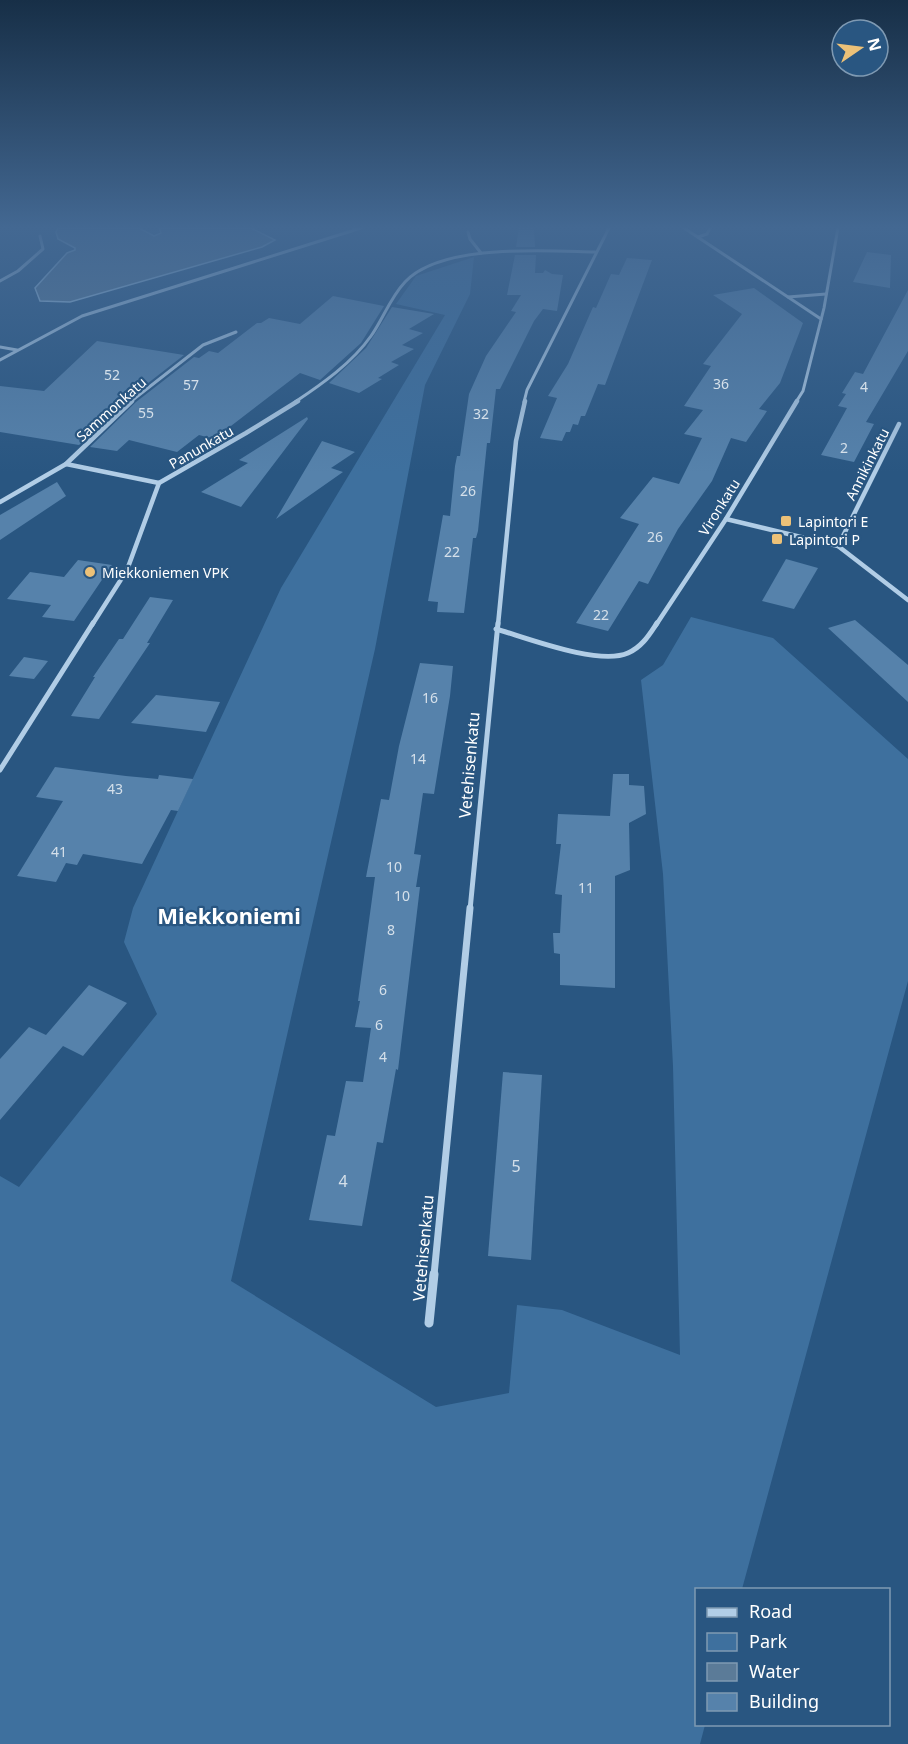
<svg xmlns="http://www.w3.org/2000/svg" width="908" height="1744" font-family="'Noto Sans',sans-serif">
	<rect width="100%" height="100%" fill="#295681"/>
	<polygon fill="#3e709e" points="474,257 470,294 425,385 375,649 231,1281 436,1407 509,1393 517,1305 562,1310 680,1355 673,1066 663,874 641,680 663,665 691,617 773,638 908,759 908,981 742,1589 696,1590 696,1724 705,1725 700,1744 0,1744 0,1176 19,1187 157,1014 124,942 133,908 281,588 445,315 396,304 416,276"/>
	<polygon fill="#5b7b98" stroke="#a6c9e6" stroke-width="1.5" points="58,228 139,228 154,236 161,233 159,228 251,228 275,240 262,247 70,302 40,301 35,288 67,253 75,250 75,248 58,239 56,232"/>
	<g fill="#5682ab">
		<polygon points="519,228 534,228 535,247 516,247"/>
		<polygon points="867,252 891,255 890,288 853,282"/>
		<polygon points="515,255 536,255 535,273 543,273 545,270 552,274 563,275 557,311 543,309 534,321 500,389 496,389 490,443 487,443 478,531 476,538 473,538 464,613 437,612 438,602 428,601 443,515 450,516 455,466 457,456 460,456 469,394 486,356 516,312 511,311 521,295 507,295"/>
		<polygon points="627,258 652,260 605,385 598,384 585,416 581,416 578,425 573,424 570,432 566,432 562,441 540,438 557,398 548,396 568,364 593,307 596,308 611,274 619,275"/>
		<polygon points="754,288 803,323 780,383 759,409 767,411 746,442 731,438 712,481 678,529 648,584 639,581 608,631 576,623 639,524 620,518 653,477 679,484 702,438 684,434 703,410 684,406 711,366 703,364 742,314 713,295"/>
		<polygon points="908,290 908,351 866,422 874,424 854,462 821,455 847,408 838,406 846,394 842,393 855,372 863,374"/>
		<polygon points="333,296 384,306 361,343 320,380 300,373 214,439 199,435 177,452 129,440 117,451 90,447 136,402 194,357 199,358 209,351 218,353 257,323 261,323 269,318 300,324"/>
		<polygon points="392,307 434,314 409,329 423,333 402,345 414,349 391,362 399,365 378,378 382,379 359,393 329,383 366,348"/>
		<polygon points="97,341 184,355 129,398 79,445 0,432 0,386 44,391"/>
		<polygon points="307,417 308,419 241,507 201,492 248,463 239,460"/>
		<polygon points="322,441 355,452 331,468 343,472 276,519"/>
		<polygon points="57,482 66,496 0,540 0,515"/>
		<polygon points="786,559 818,568 794,609 762,601"/>
		<polygon points="78,560 112,565 74,621 42,617 51,605 7,599 30,572 64,577"/>
		<polygon points="150,597 173,600 147,643 150,643 99,719 71,716 95,677 93,677 119,639 123,639"/>
		<polygon points="855,620 908,665 908,702 828,628"/>
		<polygon points="24,657 48,661 34,679 9,676"/>
		<polygon points="420,663 453,666 450,696 434,794 423,793 414,854 421,855 416,887 420,887 398,1070 396,1069 383,1143 377,1142 362,1226 309,1220 327,1135 335,1136 346,1081 363,1082 371,1028 355,1027 360,1001 358,1001 375,877 366,877 381,799 389,800 399,746"/>
		<polygon points="156,695 210,701 220,702 206,732 131,723"/>
		<polygon points="55,767 126,776 158,779 159,775 193,779 178,811 171,810 142,864 83,854 77,865 66,863 56,882 17,876 63,801 36,797"/>
		<polygon points="613,774 629,774 629,785 644,786 646,814 629,823 630,870 615,876 615,988 560,985 560,954 554,953 553,933 560,933 562,895 555,894 561,844 556,844 558,814 610,816"/>
		<polygon points="89,985 127,1003 83,1056 63,1046 0,1120 0,1059 29,1027 46,1035"/>
		<polygon points="503,1072 542,1075 531,1260 488,1256"/>
	</g>
	<g fill="none" stroke-linecap="round" stroke-linejoin="round">
		<g stroke="#b1cde6" stroke-width="3">
			<polyline points="684,228 821,319"/>
			<polyline points="468,232 470,239 481,253"/>
			<polyline points="698,237 707,234 710,228"/>
			<polyline points="0,281 18,271 43,249 40,236"/>
			<polyline points="788,297 826,294"/>
			<polyline points="0,347 17,350"/>
			<polyline points="0,360 82,316 361,228"/>
			<polyline points="130,402 203,345 236,332"/>
			<path d="M295 402C322 384 352 363 371 336 383 319 390 298 405 282 441 243 545 251 595 252"/>
			<polyline points="524,402 527,390 609,228"/>
			<polyline points="796,402 803,391 824,308 838,228"/>
		</g>
		<g stroke="#b1cde6" stroke-width="4.5">
			<polyline points="66,464 159,483"/>
			<polyline points="0,502 66,464 132,401"/>
			<polyline points="726,519 838,546 908,600"/>
			<polyline points="838,546 899,424"/>
			<polyline points="92,625 127,570 159,483 246,433 298,401"/>
			<polyline points="498,625 516,441 525,401"/>
			<polyline points="656,625 726,519 797,401"/>
		</g>
		<g stroke="#b1cde6" stroke-width="5">
			<path d="M496 629C527 638 599 666 628 653 642 647 649 635 657 623"/>
			<polyline points="0,770 93,623"/>
			<polyline points="470,910 498,623"/>
		</g>
		<polyline stroke="#b1cde6" stroke-width="7" points="434,1275 470,908"/>
		<polyline stroke="#b1cde6" stroke-width="9" points="429,1323 434,1274"/>
	</g>
	<linearGradient id="sky" x2="0" y2="1"><stop stop-color="#172f47"/><stop offset="0.48" stop-color="#436892"/><stop offset="1" stop-color="#436892" stop-opacity="0"/></linearGradient>
	<rect width="908" height="473" fill="url(#sky)"/>
	<g fill="#ecc178" stroke="#295681" stroke-width="2">
		<rect x="780" y="515" width="12" height="12" rx="3"/>
		<rect x="771" y="533" width="12" height="12" rx="3"/>
		<circle cx="90" cy="572" r="6"/>
	</g>
	<g text-anchor="middle" dominant-baseline="central" stroke-width="4.5" stroke-linejoin="round" paint-order="stroke">
		<g font-size="14" fill="#d5e0ea">
			<text x="112" y="374">52</text>
			<text x="721" y="383">36</text>
			<text x="191" y="384">57</text>
			<text x="864" y="386">4</text>
			<text x="146" y="412">55</text>
			<text x="481" y="413">32</text>
			<text x="844" y="447">2</text>
			<text x="468" y="490">26</text>
			<text x="655" y="536">26</text>
			<text x="452" y="551">22</text>
			<text x="601" y="614">22</text>
			<text x="430" y="697">16</text>
			<text x="418" y="758">14</text>
			<text x="115" y="788">43</text>
			<text x="59" y="851">41</text>
			<text x="394" y="866">10</text>
			<text x="586" y="887">11</text>
			<text x="402" y="895">10</text>
			<text x="391" y="929">8</text>
			<text x="383" y="989">6</text>
			<text x="379" y="1024">6</text>
			<text x="383" y="1056">4</text>
		</g>
		<g font-size="14" fill="#fff" stroke="#295681">
			<text transform="translate(111 409) rotate(-42)">Sammonkatu</text>
			<text transform="translate(201 447) rotate(-30)">Panunkatu</text>
			<text transform="translate(867 464) rotate(-63)">Annikinkatu</text>
			<text transform="translate(719 507) rotate(-58)">Vironkatu</text>
		</g>
		<g font-size="14" fill="#fff" stroke="#295681" text-anchor="start">
			<text x="798" y="521">Lapintori E</text>
			<text x="789" y="539">Lapintori P</text>
			<text x="102" y="572">Miekkoniemen VPK</text>
		</g>
		<g font-size="16" fill="#fff" stroke="#295681">
			<text transform="translate(469 765) rotate(-85)">Vetehisenkatu</text>
			<text transform="translate(423 1248) rotate(-85)">Vetehisenkatu</text>
		</g>
		<g font-size="16" fill="#d5e0ea">
			<text x="516" y="1166">5</text>
			<text x="343" y="1181">4</text>
		</g>
		<g font-size="22" font-weight="bold" fill="#fff" stroke="#295681">
			<text x="229" y="915">Miekkoniemi</text>
		</g>
	</g>
	<rect x="695" y="1588" width="195" height="138" fill="#295681" stroke="#7f9ab3" stroke-width="1.5"/>
	<rect x="707" y="1608" width="30" height="9" fill="#b1cde6" stroke="#7f9ab3" stroke-width="1.5"/>
	<text x="749" y="1618" font-size="18" fill="#ffffff">Road</text>
	<rect x="707" y="1633" width="30" height="18" fill="#3e709e" stroke="#7f9ab3" stroke-width="1.5"/>
	<text x="749" y="1648" font-size="18" fill="#ffffff">Park</text>
	<rect x="707" y="1663" width="30" height="18" fill="#5b7b98" stroke="#7f9ab3" stroke-width="1.5"/>
	<text x="749" y="1678" font-size="18" fill="#ffffff">Water</text>
	<rect x="707" y="1693" width="30" height="18" fill="#5682ab" stroke="#7f9ab3" stroke-width="1.5"/>
	<text x="749" y="1708" font-size="18" fill="#ffffff">Building</text>
	<g transform="translate(860 48) rotate(76)"><circle r="28" fill="#295681" stroke="#7f9ab3" stroke-width="1.5"/>
	<path d="M0-4.5L10 22L0 15L-10 22Z" fill="#ecc178"/>
	<text y="-9" font-size="16" font-weight="bold" text-anchor="middle" fill="#ffffff">N</text>
	</g>
</svg>
